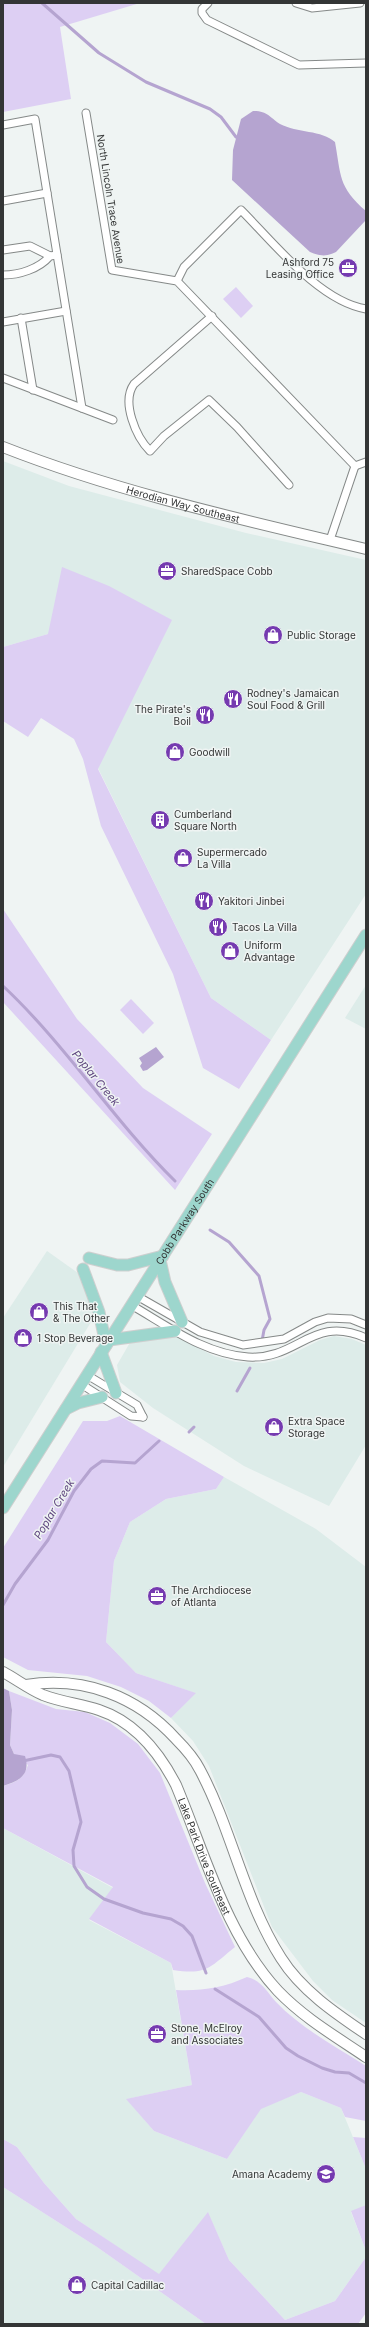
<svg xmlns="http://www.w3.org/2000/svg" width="369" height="2327" font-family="Inter,sans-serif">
	<rect width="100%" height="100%" fill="#eff4f3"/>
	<g fill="#ddece9">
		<polygon points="3,461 69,486 246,533 366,560 366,894 271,1040 211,998 98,768 116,730 48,634 3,647"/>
		<polygon points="366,985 366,1029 345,1018"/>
		<polygon points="47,1251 78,1273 91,1304 94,1317 3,1467 3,1318"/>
		<polygon points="174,1335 214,1356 236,1362 264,1363 282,1359 320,1340 334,1336 352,1339 366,1345 366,1445 329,1506 244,1466 153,1408 120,1382 117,1365 132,1339"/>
		<polygon points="224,1477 316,1529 366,1567 366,2023 332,2000 313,1981 272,1927 209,1766 193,1741 171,1718 195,1693 136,1673 106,1642 114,1561 130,1522 166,1499 216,1489"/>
		<polygon points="3,1828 113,1888 89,1920 171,1963 192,2085 127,2099 154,2131 227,2159 261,2108 301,2092 341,2108 366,2169 366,2205 351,2212 366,2251 366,2257 335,2301 285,2320 229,2260 208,2213 159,2275 76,2219 44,2183 17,2147 3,2139"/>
		<polygon points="3,2187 97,2247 206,2324 3,2324"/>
	</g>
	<g fill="#ddcff3">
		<polygon points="3,3 140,3 60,27 71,99 3,112"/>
		<polygon points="236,287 253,306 241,318 223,299"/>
		<polygon points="62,567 109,586 172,620 98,769 211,998 271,1040 239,1089 203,1068 173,974 101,826 83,759 74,739 41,718 28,737 3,721 3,647 48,634"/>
		<polygon points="3,909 77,1019 143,1088 212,1134 175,1190 3,1002"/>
		<polygon points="131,999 154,1023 143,1034 120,1010"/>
		<polygon points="120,1416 224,1477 216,1489 166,1499 130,1522 114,1561 106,1642 136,1673 196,1693 171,1718 149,1701 121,1687 87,1676 28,1670 3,1657 3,1548 83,1421 107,1421"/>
		<path d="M9 1691 56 1709 85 1712 110 1723 138 1744 160 1773 205 1883 235 1947C209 1968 207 1975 173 1970L171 1963 89 1919 113 1887 3 1828V1786C17 1782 23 1779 28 1765L14 1754 10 1745 12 1710Z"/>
		<path d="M247 1977C261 1980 267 1992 276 2002 302 2029 335 2046 366 2066V2121L345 2117 341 2108 301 2092 261 2109 227 2159 154 2131 126 2099 192 2085 176 1990C202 1991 223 1988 247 1977Z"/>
		<polygon points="353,2137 366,2138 366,2169"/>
		<polygon points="3,2139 17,2147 44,2183 76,2219 159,2274 208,2212 229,2260 285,2320 335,2301 366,2257 366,2313 358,2324 206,2324 97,2247 3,2187"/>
		<polygon points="366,2205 366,2251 351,2211"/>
	</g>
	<g fill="#b5a4d0">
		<path d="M253 111C268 111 269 117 280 124 297 133 322 130 335 142 341 175 338 187 366 211V220L336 252C326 257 320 256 310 252L232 180 233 150 241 119Z"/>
		<polygon points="156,1047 164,1057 147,1070 143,1071 140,1066 142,1063 139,1058"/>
		<path d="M3 1688 9 1691 12 1710 10 1745 14 1754 25 1756C31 1775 19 1781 3 1786Z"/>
	</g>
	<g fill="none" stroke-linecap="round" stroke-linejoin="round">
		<g stroke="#b5a4d0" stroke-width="3">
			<polyline points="42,3 99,53 146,82 210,109 221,117 236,137"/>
			<path d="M3 986C67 1046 113 1120 175 1181"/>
			<polyline points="210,1230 229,1242 259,1276 270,1319 264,1330 262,1341"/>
			<polyline points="237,1391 250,1368"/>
			<polyline points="189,1432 194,1427"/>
			<polyline points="3,1605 15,1584 48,1540 74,1491 91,1469 102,1461 135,1463 159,1441"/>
			<polyline points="23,1761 51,1755 60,1757 69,1771 81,1822 73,1850 74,1866 87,1887 104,1899 143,1913 171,1919 183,1926 192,1936 206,1973"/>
			<polyline points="215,1989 259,2017 286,2048 298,2056 322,2068 335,2072 349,2073 366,2083"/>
		</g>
		<g stroke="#858988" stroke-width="9">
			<g id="street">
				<polyline points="208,3 202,9 202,13 207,20 299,65 366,63"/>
				<polyline points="296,3 312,8 360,3"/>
				<polyline points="86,113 112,270 177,281 355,466"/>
				<polyline points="3,125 35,119 82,408"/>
				<polyline points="3,201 47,193"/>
				<polyline points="3,250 30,246 50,256"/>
				<path d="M3 275C19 275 39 269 50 256L57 255"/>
				<path d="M177 281 184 267 241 210C274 243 319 301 366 309"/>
				<path d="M212 316 134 384C121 402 136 437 150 451L164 436 209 400 237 427 289 485"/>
				<polyline points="21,318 33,390"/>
				<polyline points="3,322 66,311"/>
				<polyline points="3,378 113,420"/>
				<polyline points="355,466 366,462"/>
				<polyline points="330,540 355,466"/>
				<polyline points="137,1296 200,1332 243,1345 284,1339 315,1322 328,1318 351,1319 366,1325"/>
				<path d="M131 1305C168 1326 204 1354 248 1357 299 1360 312 1314 366 1338"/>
				<polyline points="87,1375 137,1405 143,1417"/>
				<polyline points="81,1384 131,1416 143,1417"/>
			</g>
		</g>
		<g stroke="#858988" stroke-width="12">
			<g id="secondary">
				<path id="s1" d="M3 447C120 493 244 520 366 549"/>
				<path id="s2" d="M3 1672C16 1679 29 1689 43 1695 61 1702 80 1704 99 1710 135 1722 159 1752 176 1785 205 1854 226 1935 278 1991 304 2018 335 2036 366 2057"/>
				<path d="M26 1685C84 1676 137 1696 176 1739 185 1748 194 1758 200 1770 232 1830 244 1900 281 1958 301 1990 335 2013 366 2034"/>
			</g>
		</g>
		<g stroke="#cecfcf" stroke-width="13">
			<g id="primary">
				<polyline points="89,1258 117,1265 128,1265 163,1256"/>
				<polyline points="160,1260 165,1282 182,1322"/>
				<polyline points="83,1269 99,1312 106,1345"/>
				<polyline points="109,1340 175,1331"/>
				<polyline points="101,1352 116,1393"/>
				<polyline points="66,1409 78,1403 102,1397"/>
				<path id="s3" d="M3 1508 366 935"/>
			</g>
		</g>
		<use href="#street" stroke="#fff" stroke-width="7"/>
		<use href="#secondary" stroke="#fff" stroke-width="10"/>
		<use href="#primary" stroke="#9dd6cd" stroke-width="11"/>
	</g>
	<defs>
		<g id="office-disc" transform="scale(1)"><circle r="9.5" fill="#753ab0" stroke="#eff4f3"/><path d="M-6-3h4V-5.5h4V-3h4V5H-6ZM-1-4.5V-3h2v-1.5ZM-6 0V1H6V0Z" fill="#fff"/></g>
		<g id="shop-disc" transform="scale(1)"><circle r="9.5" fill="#753ab0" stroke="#eff4f3"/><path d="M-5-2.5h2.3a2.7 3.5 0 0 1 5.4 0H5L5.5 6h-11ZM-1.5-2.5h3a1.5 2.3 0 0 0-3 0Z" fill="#fff"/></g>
		<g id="restaurant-disc" transform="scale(1)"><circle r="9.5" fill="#753ab0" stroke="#eff4f3"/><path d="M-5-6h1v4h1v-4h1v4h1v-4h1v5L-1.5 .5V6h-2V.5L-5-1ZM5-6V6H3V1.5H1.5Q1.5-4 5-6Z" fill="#fff"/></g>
		<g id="building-disc" transform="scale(1)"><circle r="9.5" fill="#753ab0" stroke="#eff4f3"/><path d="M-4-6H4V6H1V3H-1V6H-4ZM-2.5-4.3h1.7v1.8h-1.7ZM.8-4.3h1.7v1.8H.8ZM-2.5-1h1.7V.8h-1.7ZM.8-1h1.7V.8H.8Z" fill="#fff"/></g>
		<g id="school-disc" transform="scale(1)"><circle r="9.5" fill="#753ab0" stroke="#eff4f3"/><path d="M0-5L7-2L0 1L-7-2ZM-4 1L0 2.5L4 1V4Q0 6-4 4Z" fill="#fff"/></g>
	</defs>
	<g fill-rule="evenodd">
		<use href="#office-disc" x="348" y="268"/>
		<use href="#office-disc" x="167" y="571"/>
		<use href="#shop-disc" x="273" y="635"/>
		<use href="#restaurant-disc" x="233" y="699"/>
		<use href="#restaurant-disc" x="205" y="715"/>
		<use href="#shop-disc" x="175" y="752"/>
		<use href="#building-disc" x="160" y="820"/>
		<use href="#shop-disc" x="183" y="858"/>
		<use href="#restaurant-disc" x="204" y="901"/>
		<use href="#restaurant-disc" x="218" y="927"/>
		<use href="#shop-disc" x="230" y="951"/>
		<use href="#shop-disc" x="39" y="1312"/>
		<use href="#shop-disc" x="23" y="1338"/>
		<use href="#shop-disc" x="274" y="1427"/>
		<use href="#office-disc" x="157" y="1596"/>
		<use href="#office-disc" x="157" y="2034"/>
		<use href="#school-disc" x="326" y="2174"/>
		<use href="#shop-disc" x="77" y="2285"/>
	</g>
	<g text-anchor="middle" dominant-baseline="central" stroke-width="3" stroke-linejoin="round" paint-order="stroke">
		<g font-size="10" fill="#333535" stroke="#eff4f3">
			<text transform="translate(111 199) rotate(81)">North Lincoln Trace Avenue</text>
			<text stroke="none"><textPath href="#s1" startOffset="189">Herodian Way Southeast</textPath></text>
			<text stroke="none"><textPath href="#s3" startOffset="339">Cobb Parkway South</textPath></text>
			<text stroke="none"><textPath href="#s2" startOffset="291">Lake Park Drive Southeast</textPath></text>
		</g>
		<g font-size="10" fill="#333535" stroke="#eff4f3" text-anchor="start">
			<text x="334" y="262" text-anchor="end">Ashford 75<tspan x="334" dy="12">Leasing Office</tspan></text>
			<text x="181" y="571">SharedSpace Cobb</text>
			<text x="287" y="635">Public Storage</text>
			<text x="247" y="693">Rodney's Jamaican<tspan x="247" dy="12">Soul Food &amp; Grill</tspan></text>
			<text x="191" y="709" text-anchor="end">The Pirate's<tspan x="191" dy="12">Boil</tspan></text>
			<text x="189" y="752">Goodwill</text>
			<text x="174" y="814">Cumberland<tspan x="174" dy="12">Square North</tspan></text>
			<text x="197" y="852">Supermercado<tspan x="197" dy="12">La Villa</tspan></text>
			<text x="218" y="901">Yakitori Jinbei</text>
			<text x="232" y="927">Tacos La Villa</text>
			<text x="244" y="945">Uniform<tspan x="244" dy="12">Advantage</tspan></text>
			<text x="53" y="1306">This That<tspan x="53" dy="12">&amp; The Other</tspan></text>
			<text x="37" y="1338">1 Stop Beverage</text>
			<text x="288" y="1421">Extra Space<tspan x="288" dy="12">Storage</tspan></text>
			<text x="171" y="1590">The Archdiocese<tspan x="171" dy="12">of Atlanta</tspan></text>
			<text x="171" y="2028">Stone, McElroy<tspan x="171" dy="12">and Associates</tspan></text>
			<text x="312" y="2174" text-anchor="end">Amana Academy</text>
			<text x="91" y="2285">Capital Cadillac</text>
		</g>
		<g font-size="11" font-style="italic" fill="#604780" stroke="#eff4f3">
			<text transform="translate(96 1078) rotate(51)">Poplar Creek</text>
			<text transform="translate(54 1509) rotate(-59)">Poplar Creek</text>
		</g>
	</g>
	<rect width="369" height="2327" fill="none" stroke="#333535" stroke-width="8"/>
</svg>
